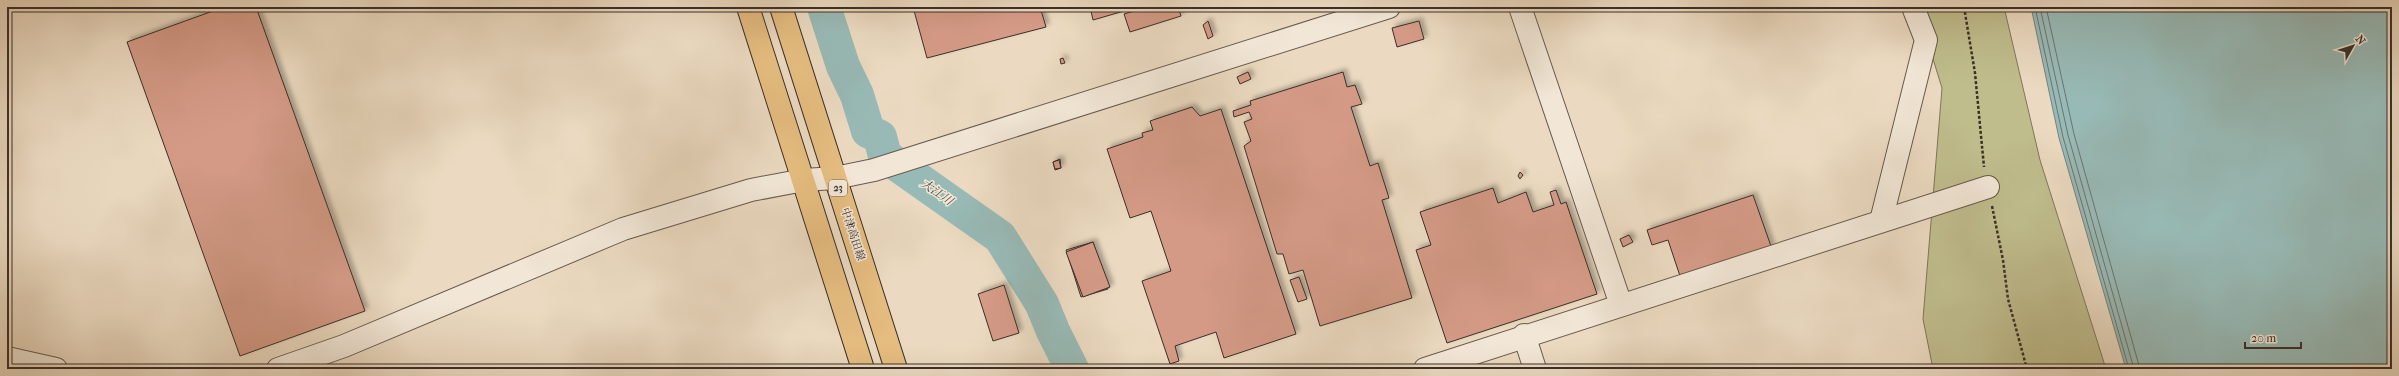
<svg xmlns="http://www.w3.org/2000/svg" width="2399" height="376" font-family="'IM FELL French Canon','Noto Serif JP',serif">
	<defs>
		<filter id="shadow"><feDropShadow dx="3.5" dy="-3.5" stdDeviation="2" flood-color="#0004"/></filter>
	</defs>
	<rect width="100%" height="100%" fill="#ebdac1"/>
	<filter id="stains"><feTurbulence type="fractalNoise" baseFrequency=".005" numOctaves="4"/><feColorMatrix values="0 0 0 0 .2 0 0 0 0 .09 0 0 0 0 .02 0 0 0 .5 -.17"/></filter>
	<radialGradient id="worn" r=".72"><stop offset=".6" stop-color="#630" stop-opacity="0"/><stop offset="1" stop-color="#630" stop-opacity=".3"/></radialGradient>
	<polygon fill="#c0bd8d" stroke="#7e765b" points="1917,7 2004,7 2040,160 2106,369 1933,369 1923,319 1942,88"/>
	<polygon fill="#98bab6" stroke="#73827e" points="2031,7 2392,7 2392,369 2126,369 2059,138"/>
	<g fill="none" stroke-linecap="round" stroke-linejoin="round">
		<g stroke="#6a7470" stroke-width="1">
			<polyline points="2035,7 2063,137 2129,369"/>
			<polyline points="2040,7 2068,135 2134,369"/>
			<polyline points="2046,7 2074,134 2140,369"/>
		</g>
		<polyline stroke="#98bab6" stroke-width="34" points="824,7 843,66 857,95 868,131 880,137 885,156 1000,237 1042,304 1053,331 1072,369"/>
	</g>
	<g fill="#d49a86" stroke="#3b2f29" filter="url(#shadow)">
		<polygon points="224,7 256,7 365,311 240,356 127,42"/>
		<polygon points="913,7 1040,7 1046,27 927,58"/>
		<polygon points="1090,7 1138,7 1093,20"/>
		<polygon points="1148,7 1178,7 1181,16 1130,32 1124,14"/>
		<polygon points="1208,21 1213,36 1208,39 1203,25"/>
		<polygon points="1419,21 1424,39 1397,47 1392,28"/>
		<polygon points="1063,58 1065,63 1061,64 1060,59"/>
		<polygon points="1248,72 1251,79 1240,84 1237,77"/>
		<polygon points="1343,72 1347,87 1355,85 1362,104 1351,107 1370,166 1378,163 1389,198 1382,200 1412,298 1320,326 1303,270 1289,274 1283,254 1277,254 1244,146 1251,141 1244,122 1252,119 1249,112 1234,117 1233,111 1251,105 1250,101"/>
		<polygon points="1192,107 1200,116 1221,109 1296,334 1224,358 1216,332 1175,346 1179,361 1170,364 1142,281 1171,271 1151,211 1130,218 1107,149 1143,137 1142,133 1153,130 1150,121"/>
		<polygon points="1060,159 1061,168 1055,170 1053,162"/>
		<polygon points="1059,160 1061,168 1055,169 1053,162"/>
		<polygon points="1520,172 1523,175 1520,179 1518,176"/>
		<polygon points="1493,188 1498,203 1526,192 1533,212 1554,205 1550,192 1556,190 1561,204 1566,202 1597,294 1447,343 1416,250 1431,245 1420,212"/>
		<polygon points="1753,195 1772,249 1681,279 1668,240 1652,245 1647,230"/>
		<polygon points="1629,235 1633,242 1623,247 1620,239"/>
		<polygon points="1093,242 1108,289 1081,297 1066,250"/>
		<polygon points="1093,242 1110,287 1083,297 1066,252"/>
		<polygon points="1299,277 1307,299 1298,302 1290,280"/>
		<polygon points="1004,285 1019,333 993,341 978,294"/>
	</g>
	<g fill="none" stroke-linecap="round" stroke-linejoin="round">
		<g stroke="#675a4f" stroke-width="24">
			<g id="street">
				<polyline points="1520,7 1621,305"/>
				<polyline points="1881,221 1926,40 1913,7"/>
				<polyline points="1524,335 1535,369"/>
				<polyline points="7,358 56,369"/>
				<polyline points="278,369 344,346 623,229 751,190 804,180 835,178 874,170 1389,7"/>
				<polyline points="1425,369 1988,187"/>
			</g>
		</g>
		<g stroke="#3b2f29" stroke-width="24">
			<g id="primary">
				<polyline points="748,7 863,369"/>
				<polyline points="781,7 896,369"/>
			</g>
		</g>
		<g stroke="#3b2f29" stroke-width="2.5" stroke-dasharray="3 2" stroke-linecap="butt">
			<polyline points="1964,7 1975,73 1984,167"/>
			<polyline points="1992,206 2003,260 2008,299 2027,369"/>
		</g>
		<use href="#street" stroke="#f2e7d7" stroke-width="22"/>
		<use href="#primary" stroke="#e6bd80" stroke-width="22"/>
	</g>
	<g text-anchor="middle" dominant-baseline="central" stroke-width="3" stroke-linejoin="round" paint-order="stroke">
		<rect fill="#f2e7d7" stroke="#72665d" stroke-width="1" x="829" y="180" width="18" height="16" rx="3"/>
		<g font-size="10" font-weight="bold" fill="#3b2f29">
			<text x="838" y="188">23</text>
		</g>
		<g font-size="11" fill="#3b2f29" stroke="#f2e7d7">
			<text transform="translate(853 234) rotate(72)">中津高田線</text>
		</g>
		<g font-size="12" font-style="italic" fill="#4e4b45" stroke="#f2e7d7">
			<text transform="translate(937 192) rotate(35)">大江川</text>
		</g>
	</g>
	<rect width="2399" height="376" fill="none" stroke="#ebdac1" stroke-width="24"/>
	<rect x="8" y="8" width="2383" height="360" fill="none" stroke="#3b2f29" stroke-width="2"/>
	<rect x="12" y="12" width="2375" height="352" fill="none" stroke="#3b2f29"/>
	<g transform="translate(2353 46) rotate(51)" stroke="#f2e7d7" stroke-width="3" paint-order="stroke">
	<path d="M0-3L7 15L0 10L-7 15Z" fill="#3b2f29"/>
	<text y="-6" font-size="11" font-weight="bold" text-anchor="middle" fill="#3b2f29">N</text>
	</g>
	<path d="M2245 342v6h56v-6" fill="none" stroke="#3b2f29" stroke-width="2"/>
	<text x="2251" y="342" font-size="12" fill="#3b2f29" stroke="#f2e7d7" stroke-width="3" paint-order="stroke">20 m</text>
	<rect width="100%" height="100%" filter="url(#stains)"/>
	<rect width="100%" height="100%" fill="url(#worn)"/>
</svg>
